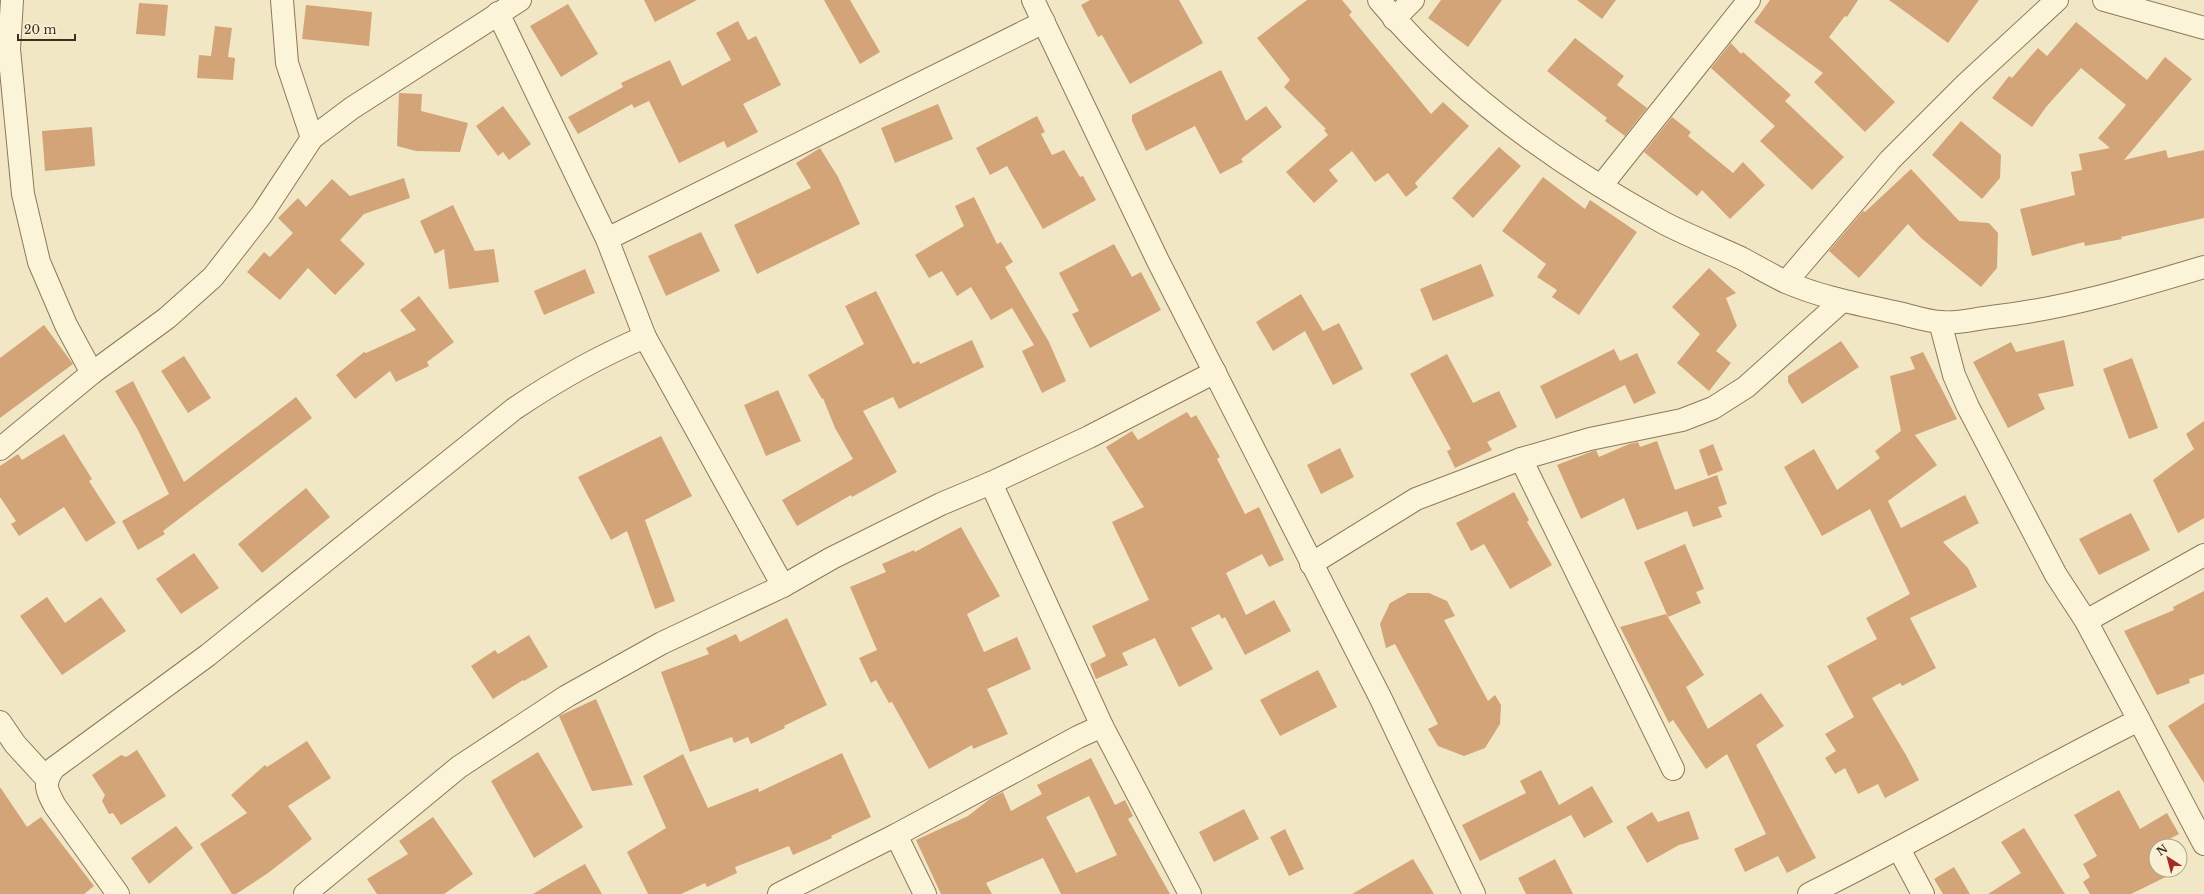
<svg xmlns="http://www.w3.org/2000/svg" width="2204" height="894" font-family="'Libre Baskerville',serif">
	<rect width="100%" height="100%" fill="#f2e7c5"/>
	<g fill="#d3a478" fill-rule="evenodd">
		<polygon points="644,0 697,0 655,22"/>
		<polygon points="824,0 850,0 880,52 860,64"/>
		<polygon points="1090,0 1179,0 1203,43 1130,84 1102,35 1098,37 1081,5"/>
		<polygon points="1307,0 1342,0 1352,12 1349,15 1431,114 1443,102 1469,126 1415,183 1418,187 1406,197 1388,173 1375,182 1352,151 1329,170 1338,181 1314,203 1286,172 1328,135 1324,130 1326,129 1284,87 1290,80 1257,38"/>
		<polygon points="1441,0 1502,0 1468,47 1428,18"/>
		<polygon points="1577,0 1616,0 1602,19"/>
		<polygon points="1770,0 1858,0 1847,17 1845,16 1829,37 1895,102 1865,132 1814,82 1823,73 1754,22"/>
		<polygon points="1889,0 1979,0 1948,43"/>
		<polygon points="139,3 168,5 165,36 136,34"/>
		<polygon points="568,4 598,54 561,77 530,26"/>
		<polygon points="306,5 372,12 369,46 302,39"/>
		<polygon points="738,21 748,40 756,36 781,85 743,104 758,132 727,148 724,141 679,163 649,101 634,108 632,104 578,134 568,117 623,87 621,83 670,60 682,86 731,60 716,33"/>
		<polygon points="2076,22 2147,80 2165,57 2192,79 2124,160 2166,150 2168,158 2204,150 2204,218 2121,237 2122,239 2085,246 2084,242 2032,256 2020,209 2075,195 2071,172 2082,170 2079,154 2110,148 2098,138 2126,105 2081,68 2046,107 2032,127 1992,98 2009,76 2012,78 2038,48 2047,56"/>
		<polygon points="215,26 232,28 228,57 235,58 233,80 197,78 199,55 211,56"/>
		<polygon points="1575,38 1624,76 1617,85 1647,108 1625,136 1605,121 1607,118 1547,71"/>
		<polygon points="1731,43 1741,54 1743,52 1791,95 1785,101 1844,157 1812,190 1760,141 1775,126 1711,68"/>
		<polygon points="1221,70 1246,121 1266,106 1282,127 1241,159 1243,162 1220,174 1195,126 1146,151 1132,121 1132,115"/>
		<polygon points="399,93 422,94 421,111 468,123 460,152 416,151 397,146"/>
		<polygon points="938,104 953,139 895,163 881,128"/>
		<polygon points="503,106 531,144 509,160 503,152 498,156 476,126"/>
		<polygon points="1037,116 1045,132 1041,134 1052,155 1064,150 1080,177 1083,176 1096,200 1043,229 1007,166 990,175 976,148"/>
		<polygon points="1672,117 1691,132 1688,136 1733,173 1743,162 1765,185 1730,219 1702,190 1697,196 1644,152"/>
		<polygon points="1961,121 2001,155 2000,178 1982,199 1932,155"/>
		<polygon points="92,127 95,166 45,171 42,131"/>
		<polygon points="1499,147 1521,166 1473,218 1452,198"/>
		<polygon points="820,148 838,177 860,224 757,274 734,225 811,188 796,163"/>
		<polygon points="1911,169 1959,221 1989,223 1998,233 1997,268 1981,287 1921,238 1908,224 1859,278 1829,251 1863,211 1865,212"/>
		<polygon points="1543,177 1585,209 1590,200 1637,232 1579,315 1552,297 1557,290 1537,277 1546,264 1502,231"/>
		<polygon points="404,178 410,198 364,214 340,240 365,264 335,295 308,268 280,300 247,272 264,252 270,257 293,233 278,218 298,198 306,207 332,179 350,196"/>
		<polygon points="974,197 997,244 1001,242 1013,262 1005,267 1049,342 1066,381 1042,393 1022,351 1034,345 1012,308 991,320 971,287 957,296 942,271 929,278 915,255 964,226 955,206"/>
		<polygon points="453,205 475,251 494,249 499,282 449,289 444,249 435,254 420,221"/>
		<polygon points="701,232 720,271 666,296 648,256"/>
		<polygon points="1114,244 1132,277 1141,272 1161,310 1090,348 1072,314 1079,311 1059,273"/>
		<polygon points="1481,264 1494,296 1433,321 1420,289"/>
		<polygon points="1709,268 1736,293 1726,298 1737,326 1716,351 1731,363 1709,391 1677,363 1700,334 1672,307"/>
		<polygon points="585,269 595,293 544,315 534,291"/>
		<polygon points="876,291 913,364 919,361 920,364 972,340 984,367 899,409 893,397 863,411 897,472 852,497 851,495 797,526 782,500 853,459 835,428 823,398 822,399 808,375 864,344 845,306"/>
		<polygon points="1301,294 1323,331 1339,323 1363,369 1333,385 1305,331 1273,351 1256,322"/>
		<polygon points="419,296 454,342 427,362 429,366 396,382 390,371 355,399 336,375 364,352 366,353 416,330 400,310"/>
		<polygon points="44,325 73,364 0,418 0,358"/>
		<polygon points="2064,340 2074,386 2038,394 2045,409 2008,428 1973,362 2011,342 2016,352"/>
		<polygon points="1841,341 1859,367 1802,404 1788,382 1788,376"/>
		<polygon points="1614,349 1620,361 1637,353 1656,393 1634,404 1625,385 1556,419 1540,386"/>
		<polygon points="1923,352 1957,419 1915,435 1937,465 1888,501 1901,528 1965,495 1979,523 1943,542 1968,568 1977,587 1910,618 1936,668 1902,686 1900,683 1872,698 1906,755 1919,780 1885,798 1878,784 1858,794 1845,768 1835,774 1825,758 1836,751 1825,734 1854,717 1827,666 1877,639 1866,618 1910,594 1870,509 1822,536 1784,467 1814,449 1837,490 1880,458 1875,451 1901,431 1890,376 1915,369 1910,357"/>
		<polygon points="1447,354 1473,403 1499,391 1517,427 1487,442 1492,450 1455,468 1447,451 1451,449 1410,374"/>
		<polygon points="184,356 211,398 188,413 161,371"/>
		<polygon points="2132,358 2158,428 2129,439 2103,369"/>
		<polygon points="133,381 184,482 296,397 312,418 163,531 165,534 138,550 122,521 169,494 138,430 115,391"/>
		<polygon points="778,390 801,441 766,456 744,405"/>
		<polygon points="1187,412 1191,418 1196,415 1220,457 1217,459 1245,514 1259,507 1284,560 1269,567 1262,554 1226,573 1246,615 1274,600 1291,631 1245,655 1225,617 1222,619 1219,614 1191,628 1213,669 1179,687 1155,638 1122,653 1128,665 1096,679 1090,664 1106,656 1092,626 1149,600 1112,522 1144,507 1106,447 1132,431 1138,440"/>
		<polygon points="2204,421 2204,518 2178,533 2153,480 2194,449 2186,434"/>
		<polygon points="64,434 92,479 89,481 116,523 86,542 64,507 19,536 11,524 16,521 0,497 0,466 18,454 22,460"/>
		<polygon points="661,436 692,496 645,520 675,601 655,609 627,531 611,540 578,477"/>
		<polygon points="1657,441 1675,490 1717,475 1727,504 1718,507 1722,517 1693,527 1687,511 1637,530 1624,498 1581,519 1557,465 1593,451 1596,450 1599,457 1629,444 1638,442 1640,447"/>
		<polygon points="1713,444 1723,470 1708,476 1699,450"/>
		<polygon points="1340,448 1354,477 1321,494 1307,465"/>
		<polygon points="306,488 330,517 262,573 238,544"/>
		<polygon points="1514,492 1529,520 1527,522 1552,565 1510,589 1484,544 1471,551 1456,523"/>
		<polygon points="2131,513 2150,550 2099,575 2079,539"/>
		<polygon points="961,527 1000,596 967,614 984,652 1017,637 1031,669 987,689 1008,734 973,749 972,745 929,769 892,702 889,703 876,680 871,683 859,658 877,650 850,587 886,572 882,564 914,550 915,552"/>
		<polygon points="1685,544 1704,589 1696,592 1701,603 1668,617 1644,562"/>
		<polygon points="194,553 219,588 181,614 156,579"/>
		<polygon points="2204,591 2204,674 2189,679 2190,683 2157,695 2124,631 2174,610 2173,607"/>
		<polygon points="1408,593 1429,593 1447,601 1455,616 1444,620 1488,701 1495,695 1501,705 1500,724 1485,748 1464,756 1438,746 1428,729 1438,724 1395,644 1386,648 1380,624 1390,603"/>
		<polygon points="47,597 65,623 101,597 126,631 62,675 20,616"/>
		<polygon points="1666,614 1704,675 1686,687 1708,729 1761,693 1784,726 1756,745 1816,858 1787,873 1778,856 1745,872 1734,849 1766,834 1727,754 1706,769 1673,720 1669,723 1620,627"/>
		<polygon points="787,618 827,705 784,726 785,728 751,744 748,737 734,743 732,737 690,752 661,672 709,654 706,648 736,634 740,642"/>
		<polygon points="529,635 548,667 524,681 523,680 493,699 471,666 495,650 498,654"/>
		<polygon points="1318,670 1337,707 1280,736 1260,700"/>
		<polygon points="596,699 633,785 592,791 559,716"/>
		<polygon points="2204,703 2204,783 2168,726"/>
		<polygon points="307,741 331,778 288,806 312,839 268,873 236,894 232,894 200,844 247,813 231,795 265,765 267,767"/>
		<polygon points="137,750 166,796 121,825 113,813 109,814 102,801 105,795 92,775 121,755 126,757"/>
		<polygon points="538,752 583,827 534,858 491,781"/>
		<polygon points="842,753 871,817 831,836 832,838 793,855 789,846 735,867 737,873 707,887 705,883 681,894 648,894 627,852 666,828 643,776 683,754 708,808 758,788 759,792"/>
		<path d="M1091 758 1115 805 1125 800 1133 816 1128 819 1170 894H1061L1043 858 986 883 992 894H941L916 840 968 816 991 798 1003 792 1011 811 1042 794 1037 785ZM1089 796 1117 855 1076 873 1046 817Z"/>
		<polygon points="1541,770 1559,805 1592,786 1613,822 1584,838 1571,815 1480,861 1462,825 1526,793 1520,781"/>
		<polygon points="0,787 27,827 41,817 94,886 84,894 0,894"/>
		<polygon points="2119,790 2140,829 2167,813 2179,834 2156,846 2156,870 2180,870 2131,894 2090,894 2083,882 2090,877 2083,864 2097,856 2074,815"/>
		<polygon points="1244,809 1259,839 1214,862 1199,832"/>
		<polygon points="1689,811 1699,839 1679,845 1647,863 1626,827 1652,812 1658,822"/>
		<polygon points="433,817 473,874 444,894 377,894 367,879 408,854 399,841"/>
		<polygon points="176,826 193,848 149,884 131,858"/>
		<polygon points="2024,828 2065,894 1988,894 2021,873 2001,842"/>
		<polygon points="1285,829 1304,869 1289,876 1270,837"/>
		<polygon points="1413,859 1434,894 1352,894"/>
		<polygon points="1555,859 1573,894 1526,894 1518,878"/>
		<polygon points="585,864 602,894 533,894 553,882"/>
		<polygon points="1954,867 1970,894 1943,894 1934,879"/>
	</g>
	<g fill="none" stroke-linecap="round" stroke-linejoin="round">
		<g stroke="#8e7959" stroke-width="24">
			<g id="minor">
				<polyline points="12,0 9,49 23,194 39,262 66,325 92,373"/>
				<polyline points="282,0 287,63 312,138 352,108 520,0"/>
				<polyline points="1033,0 1158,261 1381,699 1474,894"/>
				<path d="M1379 0C1457 94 1558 165 1664 223 1689 236 1715 246 1741 258 1756 266 1771 275 1786 282 1820 297 1858 304 1894 312 1909 315 1925 321 1940 322 1956 324 1974 319 1991 317 2064 309 2134 288 2204 267"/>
				<polyline points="2104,0 2204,28"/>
				<polyline points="498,13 607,239 645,337"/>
				<polyline points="1394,19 1413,0"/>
				<polyline points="1601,186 1749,0"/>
				<polyline points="607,239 1044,22"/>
				<polyline points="1786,282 1890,160 1966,84 2057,0"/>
				<polyline points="0,449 92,373 167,318 213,277 262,214 312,138"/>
				<polyline points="1521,459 1673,769"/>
				<polyline points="991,483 1102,726 1190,894"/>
				<polyline points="1311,564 1416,499 1521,459 1590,439 1682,420 1713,408 1746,387 1842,301"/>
				<polyline points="2086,621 2204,555"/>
				<polyline points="2139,720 2204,844"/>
				<polyline points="0,722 15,744 47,779"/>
				<polyline points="896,835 925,894"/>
				<polyline points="1899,849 1923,894"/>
				<path d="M118 894 55 806C46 789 43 784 54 768L208 655 514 409C557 380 597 357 645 337L783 586"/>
				<polyline points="305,894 459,767 567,696 662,643 783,586 832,558 941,504 991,483 1089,437 1215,372"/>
				<polyline points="779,894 896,835 1078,737 1102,726"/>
				<path d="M1809 894C1921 839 2028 775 2139 720L2086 621 2056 575 1968 407 1954 375 1940 322"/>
			</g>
		</g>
		<use href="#minor" stroke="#fbf4d9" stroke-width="22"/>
	</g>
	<g transform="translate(2168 858) rotate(324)"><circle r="19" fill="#f8f1d5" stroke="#ada48c"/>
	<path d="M0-3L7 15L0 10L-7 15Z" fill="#a22c24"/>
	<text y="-6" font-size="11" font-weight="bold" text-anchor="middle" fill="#3d301e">N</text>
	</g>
	<path d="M18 34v6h57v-6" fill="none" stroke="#3d301e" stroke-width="2"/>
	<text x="24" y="34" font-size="12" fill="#3d301e" stroke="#f8f1d5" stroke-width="3" paint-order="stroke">20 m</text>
</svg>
